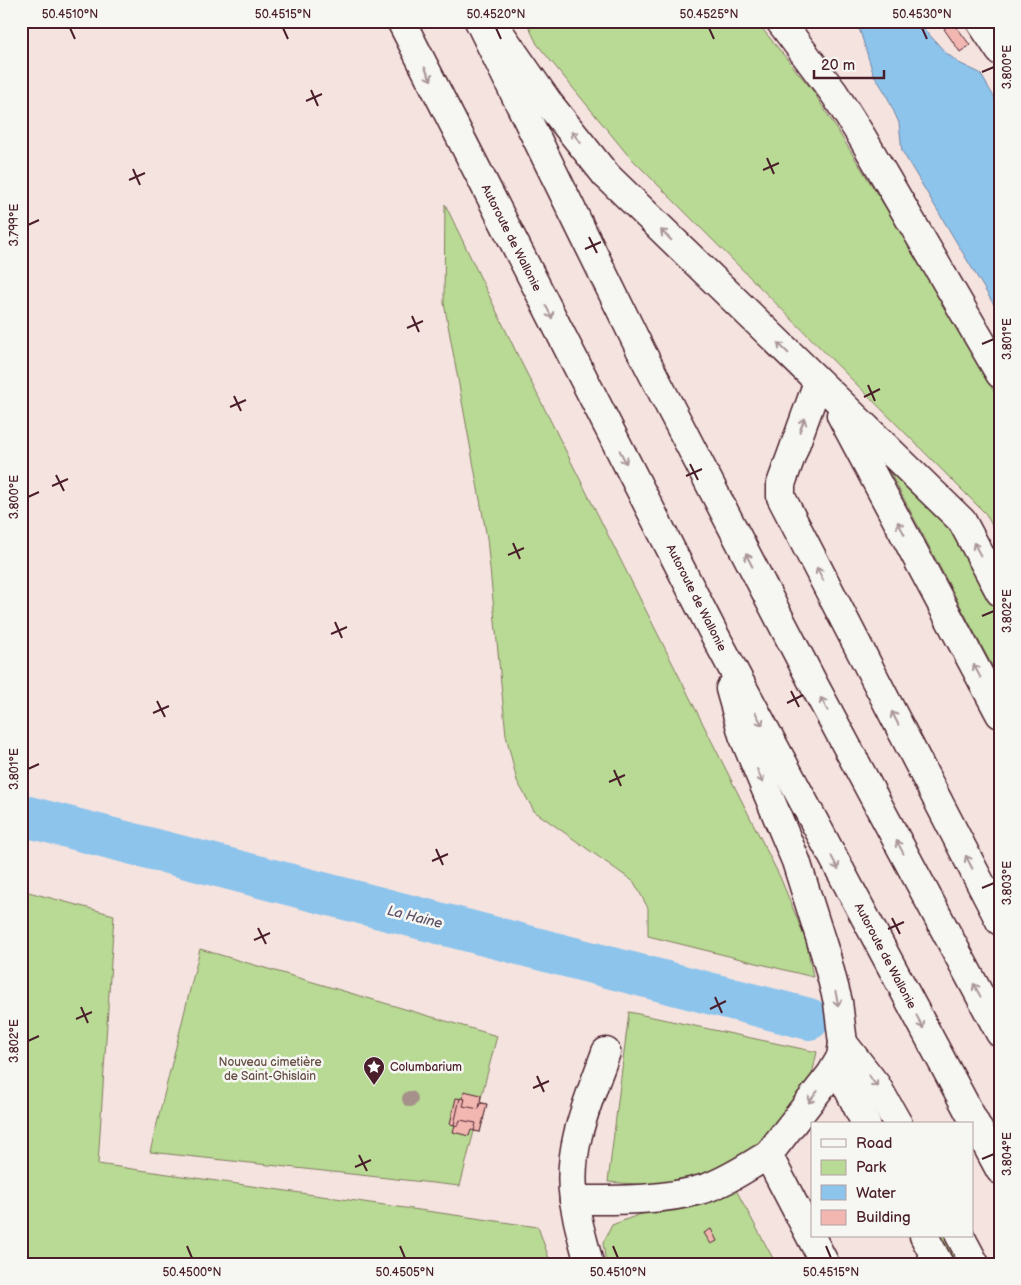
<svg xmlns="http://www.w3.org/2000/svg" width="1021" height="1285" font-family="'Balsamiq Sans',sans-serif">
	<rect width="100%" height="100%" fill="#f5e3df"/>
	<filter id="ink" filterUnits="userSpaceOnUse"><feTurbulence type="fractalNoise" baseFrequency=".02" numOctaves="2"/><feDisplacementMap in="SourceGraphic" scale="10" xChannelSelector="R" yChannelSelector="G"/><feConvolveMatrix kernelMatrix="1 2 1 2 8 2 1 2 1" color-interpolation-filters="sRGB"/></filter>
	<g filter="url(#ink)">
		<g fill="#b8da94" stroke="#817c60">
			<polygon points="526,21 756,21 813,91 911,248 1000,402 1000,541 986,514 627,154 537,44"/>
			<polygon points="445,204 519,358 780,877 806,940 813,977 648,936 648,908 634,882 534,811 517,781 506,735 487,538 444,303"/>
			<polygon points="886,465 954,527 1000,612 1000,681"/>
			<polygon points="21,890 114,915 98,1164 538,1227 551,1264 21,1264"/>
			<polygon points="200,949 497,1036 480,1102 487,1104 480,1132 474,1131 460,1186 150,1152"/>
			<polygon points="629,1012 817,1052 810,1084 767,1144 724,1172 663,1186 608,1182"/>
			<polygon points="736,1190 776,1264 606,1264 603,1243 612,1225 638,1215 674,1206 711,1202"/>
			<polygon points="940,1236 949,1236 960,1264 955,1264"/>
		</g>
		<polygon fill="#8dc4ec" stroke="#72829f" points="853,21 917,21 945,52 959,63 980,73 1000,107 1000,315 902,151 899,123 886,94 873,73 860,31"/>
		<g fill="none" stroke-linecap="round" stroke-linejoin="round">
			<polyline stroke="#8dc4ec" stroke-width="42" points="21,815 809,1019"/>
		</g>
		<g fill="#f3b7b2" stroke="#4a1f2b">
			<polygon points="953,22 970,45 960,52 944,29"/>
			<polygon points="464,1091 481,1095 480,1102 483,1104 476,1131 471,1130 469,1136 453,1132 455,1125 450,1124 456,1098 463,1099"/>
			<polygon points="460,1098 465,1099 463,1106 479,1109 480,1103 487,1104 480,1132 474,1131 476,1123 460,1120 458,1126 454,1125"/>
			<polygon points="711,1229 717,1241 711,1244 704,1233"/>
		</g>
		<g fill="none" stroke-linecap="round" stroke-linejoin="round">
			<g stroke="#4a1f2b" stroke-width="31">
				<g id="minor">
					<polyline points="780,21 834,93 862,137 1000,374"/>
					<polyline points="980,21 1000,51"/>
					<polyline points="606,175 962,521 1000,592"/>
					<polyline points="818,382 781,484 781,497 1000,921"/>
					<polyline points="841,415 1000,714"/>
					<polyline points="826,956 838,1002 843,1043 841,1057 846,1084 866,1124"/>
					<polyline points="843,1043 876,1085 898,1124"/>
					<path d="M574 1200C616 1200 662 1201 703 1189 726 1182 747 1167 768 1155"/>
					<polyline points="924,1236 939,1264"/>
					<polyline points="960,1236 975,1264"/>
					<path d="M589 1264C584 1243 577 1222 574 1200 566 1148 589 1100 606 1052"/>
					<polyline points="825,1264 768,1155 831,1074 841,1057"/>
				</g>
			</g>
			<g stroke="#4a1f2b" stroke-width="31">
				<g id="highway">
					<polyline points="401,21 712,630 1000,1170"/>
					<polyline points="479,21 641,351 813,683 1000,1033"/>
					<polyline points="495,26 550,105 606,175"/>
					<polyline points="730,689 743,735 796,861 826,956"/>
				</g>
			</g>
			<use href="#minor" stroke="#f6f6f2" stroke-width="28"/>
			<use href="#highway" stroke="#f6f6f2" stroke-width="28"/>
		</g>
		<circle fill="#a6918a" cx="410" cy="1099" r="8"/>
		<defs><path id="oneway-shaft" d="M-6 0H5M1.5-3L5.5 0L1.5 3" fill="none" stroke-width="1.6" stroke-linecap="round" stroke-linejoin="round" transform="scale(1.25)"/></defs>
		<g stroke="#a99598">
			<use href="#oneway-shaft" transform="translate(428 74) rotate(63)"/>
			<use href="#oneway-shaft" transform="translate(576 137) rotate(-128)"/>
			<use href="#oneway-shaft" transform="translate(666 235) rotate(-136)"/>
			<use href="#oneway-shaft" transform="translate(549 312) rotate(63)"/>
			<use href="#oneway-shaft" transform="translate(783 348) rotate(-136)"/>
			<use href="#oneway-shaft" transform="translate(802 425) rotate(-70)"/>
			<use href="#oneway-shaft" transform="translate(623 457) rotate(63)"/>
			<use href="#oneway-shaft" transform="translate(901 528) rotate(-118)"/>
			<use href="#oneway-shaft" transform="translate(977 549) rotate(-118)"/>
			<use href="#oneway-shaft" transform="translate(749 560) rotate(-117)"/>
			<use href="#oneway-shaft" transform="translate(820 574) rotate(-117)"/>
			<use href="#oneway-shaft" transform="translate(977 671) rotate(-118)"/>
			<use href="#oneway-shaft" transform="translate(824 704) rotate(-118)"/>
			<use href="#oneway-shaft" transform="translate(895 718) rotate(-117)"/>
			<use href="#oneway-shaft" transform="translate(759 719) rotate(62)"/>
			<use href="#oneway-shaft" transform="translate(760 776) rotate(67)"/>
			<use href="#oneway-shaft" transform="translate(900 847) rotate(-118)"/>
			<use href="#oneway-shaft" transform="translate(969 862) rotate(-117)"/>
			<use href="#oneway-shaft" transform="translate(835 863) rotate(62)"/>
			<use href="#oneway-shaft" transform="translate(977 990) rotate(-118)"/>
			<use href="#oneway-shaft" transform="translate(837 999) rotate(78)"/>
			<use href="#oneway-shaft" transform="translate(920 1022) rotate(62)"/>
			<use href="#oneway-shaft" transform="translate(873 1081) rotate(54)"/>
			<use href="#oneway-shaft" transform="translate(813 1097) rotate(128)"/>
		</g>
	</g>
	<path fill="none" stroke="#4a1f2b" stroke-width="2" d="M70 28 75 39M283 28 288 39M496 28 501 39M709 28 714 39M922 28 927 39M982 72 994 67M311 90 318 106M306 101 322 94M767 158 774 174M133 169 140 185M763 170 779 163M129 180 145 173M28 225 39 220M589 237 597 253M585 249 601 242M412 316 419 332M407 328 423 321M982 344 994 339M868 385 875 401M234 396 241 411M864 397 880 389M230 407 246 400M690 464 698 480M56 475 64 491M686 476 702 469M52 486 68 479M28 497 39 492M513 543 520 559M508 555 524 548M982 616 994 611M335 622 342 638M331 634 347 627M791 691 799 707M157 701 165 717M787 703 803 695M153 713 169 706M28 769 39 764M614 770 621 786M609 782 625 775M436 849 443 865M432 861 448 854M982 888 994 883M892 918 900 934M258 928 266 944M888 929 904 922M254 940 270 933M715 997 722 1013M81 1007 88 1023M710 1009 726 1001M76 1019 92 1012M28 1041 39 1036M537 1076 544 1092M533 1088 549 1081M359 1155 367 1171M982 1159 994 1154M355 1167 371 1160M187 1246 192 1258M400 1246 405 1258M613 1246 618 1258M826 1246 831 1258"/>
	<defs>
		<g id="sight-pin" transform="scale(1.125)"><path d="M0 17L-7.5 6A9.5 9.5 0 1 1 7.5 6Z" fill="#4a1f2b" stroke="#f6f6f2"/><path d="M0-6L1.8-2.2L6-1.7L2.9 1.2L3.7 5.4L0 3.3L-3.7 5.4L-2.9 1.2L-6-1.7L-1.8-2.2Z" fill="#fff"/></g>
	</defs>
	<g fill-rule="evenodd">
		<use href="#sight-pin" x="374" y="1067"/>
	</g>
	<g text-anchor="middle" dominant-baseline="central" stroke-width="5" stroke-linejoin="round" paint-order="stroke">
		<g font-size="12" fill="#4a1f2b" stroke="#f6f6f2">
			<text transform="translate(511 238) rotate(63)">Autoroute de Wallonie</text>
			<text transform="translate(696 598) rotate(63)">Autoroute de Wallonie</text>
			<text transform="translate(885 956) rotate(62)">Autoroute de Wallonie</text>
		</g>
		<g font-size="12" fill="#664e45" stroke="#f6f6f2">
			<text x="270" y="1062">Nouveau cimetière<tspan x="270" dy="14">de Saint-Ghislain</tspan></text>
		</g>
		<g font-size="12" fill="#4a1f2b" stroke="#f6f6f2" text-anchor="start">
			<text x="390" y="1067">Columbarium</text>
		</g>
		<g font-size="14" font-style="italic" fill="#5e5165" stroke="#f6f6f2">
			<text transform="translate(415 917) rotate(14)">La Haine</text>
		</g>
	</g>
	<rect width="1021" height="1285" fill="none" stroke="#f6f6f2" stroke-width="55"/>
	<rect x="811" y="1122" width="162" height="115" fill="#f6f6f2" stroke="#b1a0a2"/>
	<rect x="821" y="1139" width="25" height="8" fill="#f6f6f2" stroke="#b1a0a2"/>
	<text x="856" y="1148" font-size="15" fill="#4a1f2b">Road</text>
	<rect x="821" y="1160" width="25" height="15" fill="#b8da94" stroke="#b1a0a2"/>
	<text x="856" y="1172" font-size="15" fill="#4a1f2b">Park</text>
	<rect x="821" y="1185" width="25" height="15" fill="#8dc4ec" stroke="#b1a0a2"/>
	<text x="856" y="1198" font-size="15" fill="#4a1f2b">Water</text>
	<rect x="821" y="1210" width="25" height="15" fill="#f3b7b2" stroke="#b1a0a2"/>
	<text x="856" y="1222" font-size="15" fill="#4a1f2b">Building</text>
	<path d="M814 70v8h70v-8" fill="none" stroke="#4a1f2b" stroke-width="2.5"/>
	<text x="821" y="70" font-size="15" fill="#4a1f2b" stroke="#f6f6f2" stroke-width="4" paint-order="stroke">20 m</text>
	<rect x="28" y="28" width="966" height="1230" fill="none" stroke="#4a1f2b" stroke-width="2"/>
	<g font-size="12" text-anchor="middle" fill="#4a1f2b">
		<text x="70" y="18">50.4510°N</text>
		<text x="283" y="18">50.4515°N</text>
		<text x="496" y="18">50.4520°N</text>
		<text x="709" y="18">50.4525°N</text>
		<text x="922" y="18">50.4530°N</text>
		<text transform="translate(1007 67) rotate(-90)" y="4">3.800°E</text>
		<text transform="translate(14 225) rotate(-90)" y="4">3.799°E</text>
		<text transform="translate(1007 339) rotate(-90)" y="4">3.801°E</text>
		<text transform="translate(14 497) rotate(-90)" y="4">3.800°E</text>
		<text transform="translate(1007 611) rotate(-90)" y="4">3.802°E</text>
		<text transform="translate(14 769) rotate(-90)" y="4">3.801°E</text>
		<text transform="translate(1007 883) rotate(-90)" y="4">3.803°E</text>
		<text transform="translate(14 1041) rotate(-90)" y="4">3.802°E</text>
		<text transform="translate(1007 1154) rotate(-90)" y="4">3.804°E</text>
		<text x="192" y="1276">50.4500°N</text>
		<text x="405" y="1276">50.4505°N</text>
		<text x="618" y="1276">50.4510°N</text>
		<text x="831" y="1276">50.4515°N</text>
	</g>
</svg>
